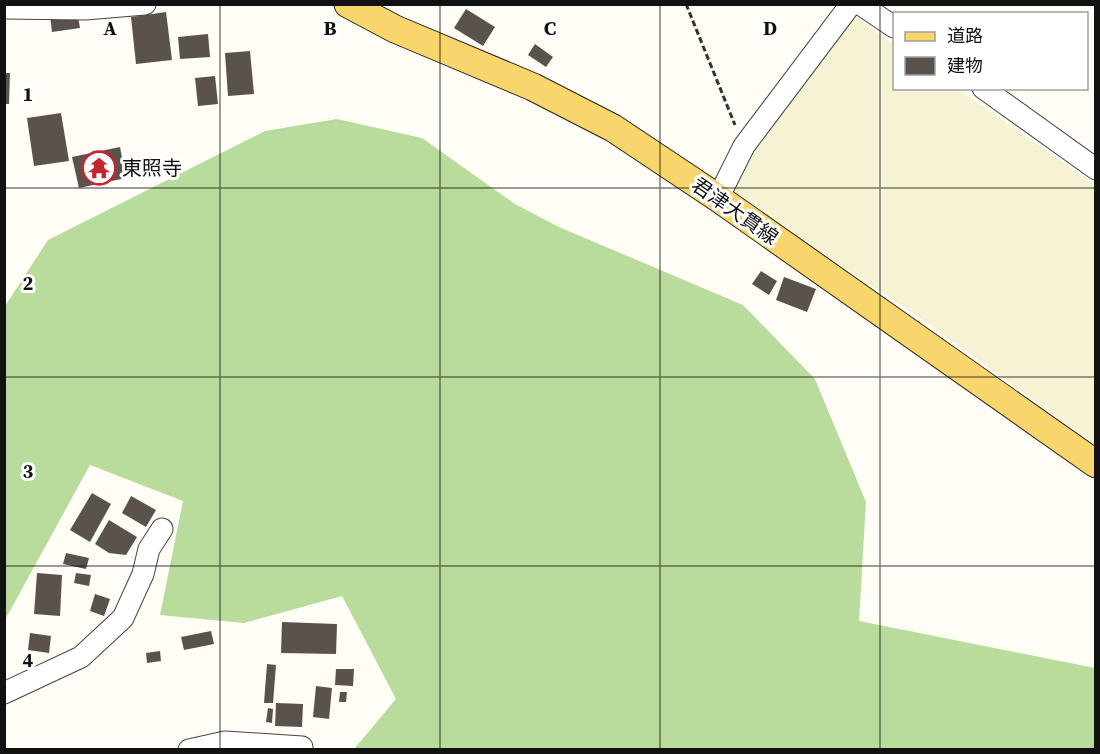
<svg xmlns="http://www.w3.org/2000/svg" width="1100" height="754" font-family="'Source Serif 4','Noto Sans JP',serif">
	<rect width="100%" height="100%" fill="#fffdf5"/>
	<polygon fill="#f6f3d4" points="854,16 894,44 894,88 958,89 1095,184 1095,445 919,317 725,189"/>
	<polygon fill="#b9dc9c" points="337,119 422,138 515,204 559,227 743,305 815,379 866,502 859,621 1095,668 1095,749 354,749 396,699 342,596 244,623 160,615 183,501 90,465 5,620 5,306 48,240 265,131"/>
	<g fill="#5a524d">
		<polygon points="466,9 495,27 483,46 454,28"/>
		<polygon points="77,11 80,28 52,32 50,15"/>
		<polygon points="166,12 172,60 136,64 131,17"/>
		<polygon points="208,34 210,57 180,59 178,37"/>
		<polygon points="535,44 553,57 546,67 528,55"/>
		<polygon points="250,51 254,94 228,96 225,53"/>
		<polygon points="4,73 10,73 9,104 4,104"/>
		<polygon points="215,76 218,104 198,106 195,78"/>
		<polygon points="61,113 69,161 34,166 27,118"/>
		<polygon points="120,147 126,178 79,188 72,157"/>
		<polygon points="761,271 777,281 769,295 752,284"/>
		<polygon points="784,277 816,289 807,312 776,300"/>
		<polygon points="92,493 111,504 90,542 70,530"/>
		<polygon points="131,496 156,510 146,527 122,513"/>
		<polygon points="109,520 137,537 126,555 109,553 95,544"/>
		<polygon points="66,553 89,558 86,569 63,564"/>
		<polygon points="37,573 62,575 60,616 34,614"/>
		<polygon points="76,573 91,575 89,586 74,583"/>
		<polygon points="95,594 110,599 104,616 90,611"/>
		<polygon points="282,622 337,624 336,654 281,653"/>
		<polygon points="211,631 214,644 184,650 181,637"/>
		<polygon points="30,633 51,636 49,653 28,650"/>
		<polygon points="160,651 161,661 147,663 146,653"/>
		<polygon points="267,664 276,665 273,703 264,703"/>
		<polygon points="336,669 354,669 353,686 335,685"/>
		<polygon points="316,686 332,688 329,719 313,717"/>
		<polygon points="340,692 347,692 346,702 339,702"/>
		<polygon points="276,703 303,704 302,727 275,726"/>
		<polygon points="268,708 273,709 272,723 266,722"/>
	</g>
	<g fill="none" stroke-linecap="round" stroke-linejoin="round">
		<g stroke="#444" stroke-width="23">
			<g id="minor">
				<polyline points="860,4 894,27"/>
				<polyline points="4,8 85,9 145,4"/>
				<polyline points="983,88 1096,169"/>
				<polyline points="718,198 744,146 851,4"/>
				<polyline points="4,693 81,657 123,618 143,574 149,549 162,529"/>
				<polyline points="189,750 225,742 302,747"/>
			</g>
		</g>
		<g stroke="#222" stroke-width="29">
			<polyline id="major" points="348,4 395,29 533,87 613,128 718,198 1096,464"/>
		</g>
		<polyline stroke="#333" stroke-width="3" stroke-dasharray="6 3" stroke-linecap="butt" points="686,4 735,125"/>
		<use href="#minor" stroke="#fff" stroke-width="21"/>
		<use href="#major" stroke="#f9d66b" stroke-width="27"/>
	</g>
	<path fill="none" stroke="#111" stroke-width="1.5" stroke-opacity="0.55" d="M220 4V750M440 4V750M660 4V750M880 4V750M4 188H1096M4 377H1096M4 566H1096"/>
	<defs>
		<g id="temple-ring" transform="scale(1.725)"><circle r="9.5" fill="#fff" stroke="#c4262e" stroke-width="1.5"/><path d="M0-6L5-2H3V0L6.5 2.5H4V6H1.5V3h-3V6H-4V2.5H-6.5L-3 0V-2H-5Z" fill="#c4262e"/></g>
	</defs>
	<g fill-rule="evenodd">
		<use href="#temple-ring" x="99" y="168"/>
	</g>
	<g text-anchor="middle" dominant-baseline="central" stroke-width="6" stroke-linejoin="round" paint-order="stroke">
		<g font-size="20" fill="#111" stroke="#fff" text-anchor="start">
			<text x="122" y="168">東照寺</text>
		</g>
		<g font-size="20" fill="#111" stroke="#fff">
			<text transform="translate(735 211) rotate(35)">君津大貫線</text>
		</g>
	</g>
	<g font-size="20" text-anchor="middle" font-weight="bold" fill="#111" stroke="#fff" stroke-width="6" stroke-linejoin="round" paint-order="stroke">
		<text x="110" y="35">A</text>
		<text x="330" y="35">B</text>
		<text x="550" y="35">C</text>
		<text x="770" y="35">D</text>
		<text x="28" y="101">1</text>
		<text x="28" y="290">2</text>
		<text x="28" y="478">3</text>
		<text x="28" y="667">4</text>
	</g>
	<rect width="1100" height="754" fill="none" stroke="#111111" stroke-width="12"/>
	<rect x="893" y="12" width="195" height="78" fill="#ffffff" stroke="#a0a0a0" stroke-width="1.5"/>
	<rect x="905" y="32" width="30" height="9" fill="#f9d66b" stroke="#a0a0a0" stroke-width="1.5"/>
	<text x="947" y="42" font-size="18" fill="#111111">道路</text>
	<rect x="905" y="57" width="30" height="18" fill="#5a524d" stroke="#a0a0a0" stroke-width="1.5"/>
	<text x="947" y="72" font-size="18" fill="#111111">建物</text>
</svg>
